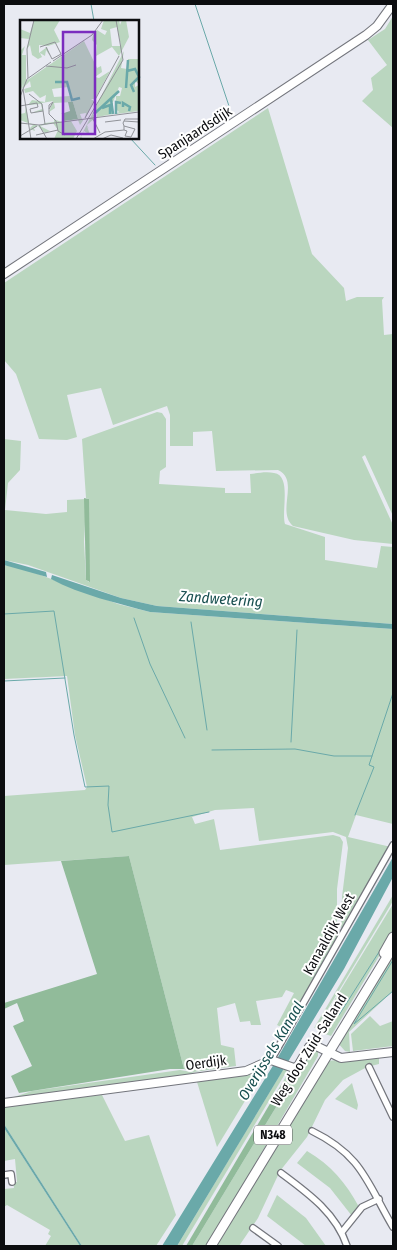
<svg xmlns="http://www.w3.org/2000/svg" width="397" height="1250" font-family="'Fira Sans Condensed',sans-serif">
	<rect width="100%" height="100%" fill="#e8eaf2"/>
	<g fill="#bad6bf">
		<polygon points="393,16 393,128 362,101 373,90 371,78 387,65 368,40 385,29"/>
		<path d="M268 108 312 254 344 288 346 301 357 297H384L382 300 384 335 393 334V516L365 455 362 457 393 525V544L354 540 293 526C276 512 300 480 278 470L216 471 212 431 193 432V446H170V415L167 406 113 425 101 388 67 395 77 437 67 440 39 439 16 374 4 360V283Z"/>
		<path d="M157 412 162 413 166 419V467L160 471 159 484 225 488V493H251L250 474C258 473 267 471 274 473 292 475 281 512 285 524L325 537V560L377 568 381 546 393 547V624L157 606 121 598 28 565 4 560V439L21 441 20 470 8 483 5 510 46 514 67 512V500L86 499 84 542 86 580 89 582V499L86 498 82 439Z"/>
		<polygon points="4,565 22,568 118,604 150,612 393,629 393,824 356,815 348,837 391,847 341,931 342,897 348,848 346,837 333,832 259,841 254,808 215,810 192,817 195,824 214,819 220,850 333,835 340,837 343,842 337,889 337,943 285,1034 279,1030 281,1027 277,1025 294,993 286,990 282,997 256,1001 261,1025 251,1025 250,1021 240,1022 235,1003 217,1008 221,1045 234,1048 236,1066 194,1072 184,1069 129,856 4,865 4,796 85,790 87,787 75,735 67,676 4,679"/>
		<polygon points="393,895 393,901 317,1027 314,1028"/>
		<polygon points="393,904 393,933 331,1036 317,1031 318,1027"/>
		<polygon points="393,953 393,991 349,1032 350,1052 345,1051 337,1042"/>
		<polygon points="370,1016 380,1026 393,1021 393,1046 353,1051 351,1034"/>
		<polygon points="312,1048 318,1049 318,1056 207,1246 192,1246 287,1089 281,1085 290,1070"/>
		<polygon points="379,1055 379,1064 367,1067 343,1080 325,1100 307,1137 280,1171 258,1218 239,1246 213,1246 328,1061"/>
		<polygon points="284,1068 288,1069 182,1246 177,1246"/>
		<polygon points="180,1070 197,1073 197,1076 11,1098 32,1091"/>
		<polygon points="262,1073 217,1147 197,1082"/>
		<polygon points="352,1083 358,1105 357,1110 335,1099"/>
		<polygon points="102,1095 125,1141 149,1135 176,1215 156,1246 82,1246 4,1124 4,1105"/>
		<polygon points="4,1128 80,1246 45,1246 51,1236 48,1234 50,1230 7,1205 4,1207 4,1189 14,1188 13,1182 17,1182 15,1159 4,1161"/>
		<path d="M307 1151C331 1165 346 1183 359 1207L352 1216 330 1188 297 1163Z"/>
		<polygon points="277,1195 306,1218 326,1246 306,1246 267,1216"/>
	</g>
	<g fill="#91bb9a">
		<polygon points="84,498 89,499 90,582 86,580"/>
		<polygon points="129,856 184,1069 170,1069 19,1093 11,1076 32,1066 13,1026 24,1021 17,1003 4,1009 4,1003 97,974 61,861"/>
		<polygon points="281,1085 287,1089 192,1246 186,1246"/>
	</g>
	<g fill="#6aa9a9">
		<polygon points="4,560 46,572 47,577 4,565"/>
		<path d="M52 575 121 598 157 606 393 624V629L150 612C117 603 81 595 51 579Z"/>
		<polygon points="393,857 393,877 344,969 177,1246 162,1246 274,1064"/>
		<polygon points="4,1124 82,1246 80,1246 4,1128"/>
	</g>
	<g fill="none" stroke-linecap="round" stroke-linejoin="round">
		<g stroke="#6aa9a9" stroke-width="1">
			<polyline points="91,4 94,21"/>
			<polyline points="195,4 229,106"/>
			<polyline points="130,138 155,165"/>
			<polyline points="4,614 54,611 74,735 85,787 109,786 108,805 112,832 209,812"/>
			<polyline points="134,618 150,664 185,738"/>
			<polyline points="191,622 207,730"/>
			<polyline points="4,681 65,678"/>
			<polyline points="291,742 297,630"/>
			<polyline points="212,750 295,749 334,756 372,756"/>
			<polyline points="355,815 374,767 369,765 393,693"/>
			<polyline points="393,960 354,1024 393,991"/>
			<polyline points="339,1015 386,941"/>
		</g>
		<g stroke="#73757c" stroke-width="8">
			<g id="street">
				<polyline points="271,1060 393,845"/>
				<polyline points="369,1067 393,1117"/>
				<path d="M312 1131C363 1156 367 1183 393 1227"/>
				<path d="M281 1173C308 1193 336 1213 347 1246"/>
				<polyline points="4,1175 11,1174 12,1182"/>
				<polyline points="253,1228 278,1246"/>
				<polyline points="342,1232 362,1207 379,1199"/>
			</g>
		</g>
		<g stroke="#73757c" stroke-width="10">
			<g id="secondary">
				<polyline points="4,274 366,35 377,26 393,4"/>
				<polyline points="4,1103 246,1071 271,1060 294,1068 298,1066 309,1047 314,1045 341,1058 393,1052"/>
			</g>
		</g>
		<g stroke="#73757c" stroke-width="11">
			<g id="primary">
				<polyline points="384,953 393,937"/>
				<polyline points="211,1246 393,947"/>
			</g>
		</g>
		<use href="#street" stroke="#fff" stroke-width="5.5"/>
		<use href="#secondary" stroke="#fff" stroke-width="8"/>
		<use href="#primary" stroke="#fff" stroke-width="9"/>
	</g>
	<g text-anchor="middle" dominant-baseline="central" stroke-width="4" stroke-linejoin="round" paint-order="stroke">
		<rect fill="#fff" stroke="#555658" stroke-width="1" x="254" y="1125.5" width="38" height="19" rx="4"/>
		<g font-size="12" font-weight="bold" fill="#0c0d10">
			<text x="273" y="1135">N348</text>
		</g>
		<g font-size="14" fill="#0c0d10" stroke="#fff">
			<text transform="translate(195 133) rotate(-33)">Spanjaardsdijk</text>
			<text transform="translate(329 934) rotate(-61)">Kanaaldijk West</text>
			<text transform="translate(309 1050) rotate(-58)">Weg door Zuid-Salland</text>
			<text transform="translate(206 1063) rotate(-8)">Oerdijk</text>
		</g>
		<g font-size="15" font-style="italic" fill="#184f50" stroke="#fff">
			<text transform="translate(221 599) rotate(4)">Zandwetering</text>
			<text transform="translate(271 1051) rotate(-59)">Overijssels Kanaal</text>
		</g>
	</g>
	<g transform="translate(20 20)">
		<rect width="119" height="119" fill="#e8eaf2"/>
		<path d="M14 0H40L34 10 40 22 28 26 19 25V33L27 27 30 36 26 30 25 36 20 33 22 37 18 39 12 35 10 25 7 29 9 19 0 18V9L10 13ZM84 0H99L100 5 102 0H106L109 17 99 36 92 27 76 36 77 25 72 20 73 15 77 10 85 15 87 11 81 9ZM97 7 101 26H92L90 9ZM64 21 77 48 81 46 82 52 75 57 79 58 90 51 75 79H71L74 81 67 95 65 98 66 93 60 94 62 99 59 100 64 99 60 105 58 100 51 101 57 111 53 119H34L38 110 33 103 20 106 30 111 25 113 18 106 14 108 15 111 10 109 11 114 15 113 11 114 10 108 13 105 0 100V94L5 93 6 86 9 103 19 106 25 103 34 102V99L41 102 58 99 53 82 34 83 35 88 29 92 33 81 22 83 25 102 23 91 11 93 22 89 21 84 8 85 12 80 25 82 26 75 20 78 13 71 5 73 4 69 11 67 10 61 2 69 3 63 0 73V31L5 26 2 35H6V61ZM48 67 50 76 34 77 32 69ZM104 31 101 48 107 49 108 39H119V64L115 61V67L119 65V91L96 94 99 92 96 89V76H100L102 68 99 67 93 82H90L93 83V94L77 97V90L73 94 76 97 67 105 69 109 67 106 70 115 64 111 61 117 64 119 60 118Z" fill="#bad6bf" fill-rule="evenodd"/>
		<path d="M48 82H53L58 99 44 101V94H41L50 91Z" fill="#91bb9a"/>
		<path fill="none" stroke="#6aa9a9" stroke-width="2.5" d="M107 51 115 49 119 57 111 65 114 72M35 62H47L52 80 60 78M106 68 108 40M106 68 108 40M91 79 93 94M103 87V83L110 87 109 91M82 88 90 85V94M74 94 99 71M96 94V82L101 83"/>
		<path fill="none" stroke="#909298" stroke-width="1" d="M20 27 35 22 41 34 32 39 26 27M33 41 72 15 83 0M26 46 47 48 56 45M8 58 7 29 14 0M3 69 11 119M9 74 22 84 25 104M0 77 7 59 31 42M17 83 18 87 10 89 11 93 23 91M0 86 17 83M29 89 33 82 29 85V94L36 101 38 111 45 115M65 98 99 36M73 99 80 113M104 101 119 102M85 102 101 100M0 103 19 105 119 92M19 105 27 119M104 106 115 109 111 117 105 116 107 111 104 110V106L103 103 105 99H119M16 115 38 110M0 116 17 106M56 119 103 40 96 0M73 119 85 112 104 110M82 119 91 115 103 118"/>
		<path fill="#7b2cbf" fill-opacity="0.15" stroke="#7b2cbf" stroke-width="2.5" d="M43 12H75V114H43Z"/>
		<rect width="119" height="119" fill="none" stroke="#0c0d10" stroke-width="2.5"/>
	</g>
	<rect width="397" height="1250" fill="none" stroke="#0c0d10" stroke-width="10"/>
</svg>
